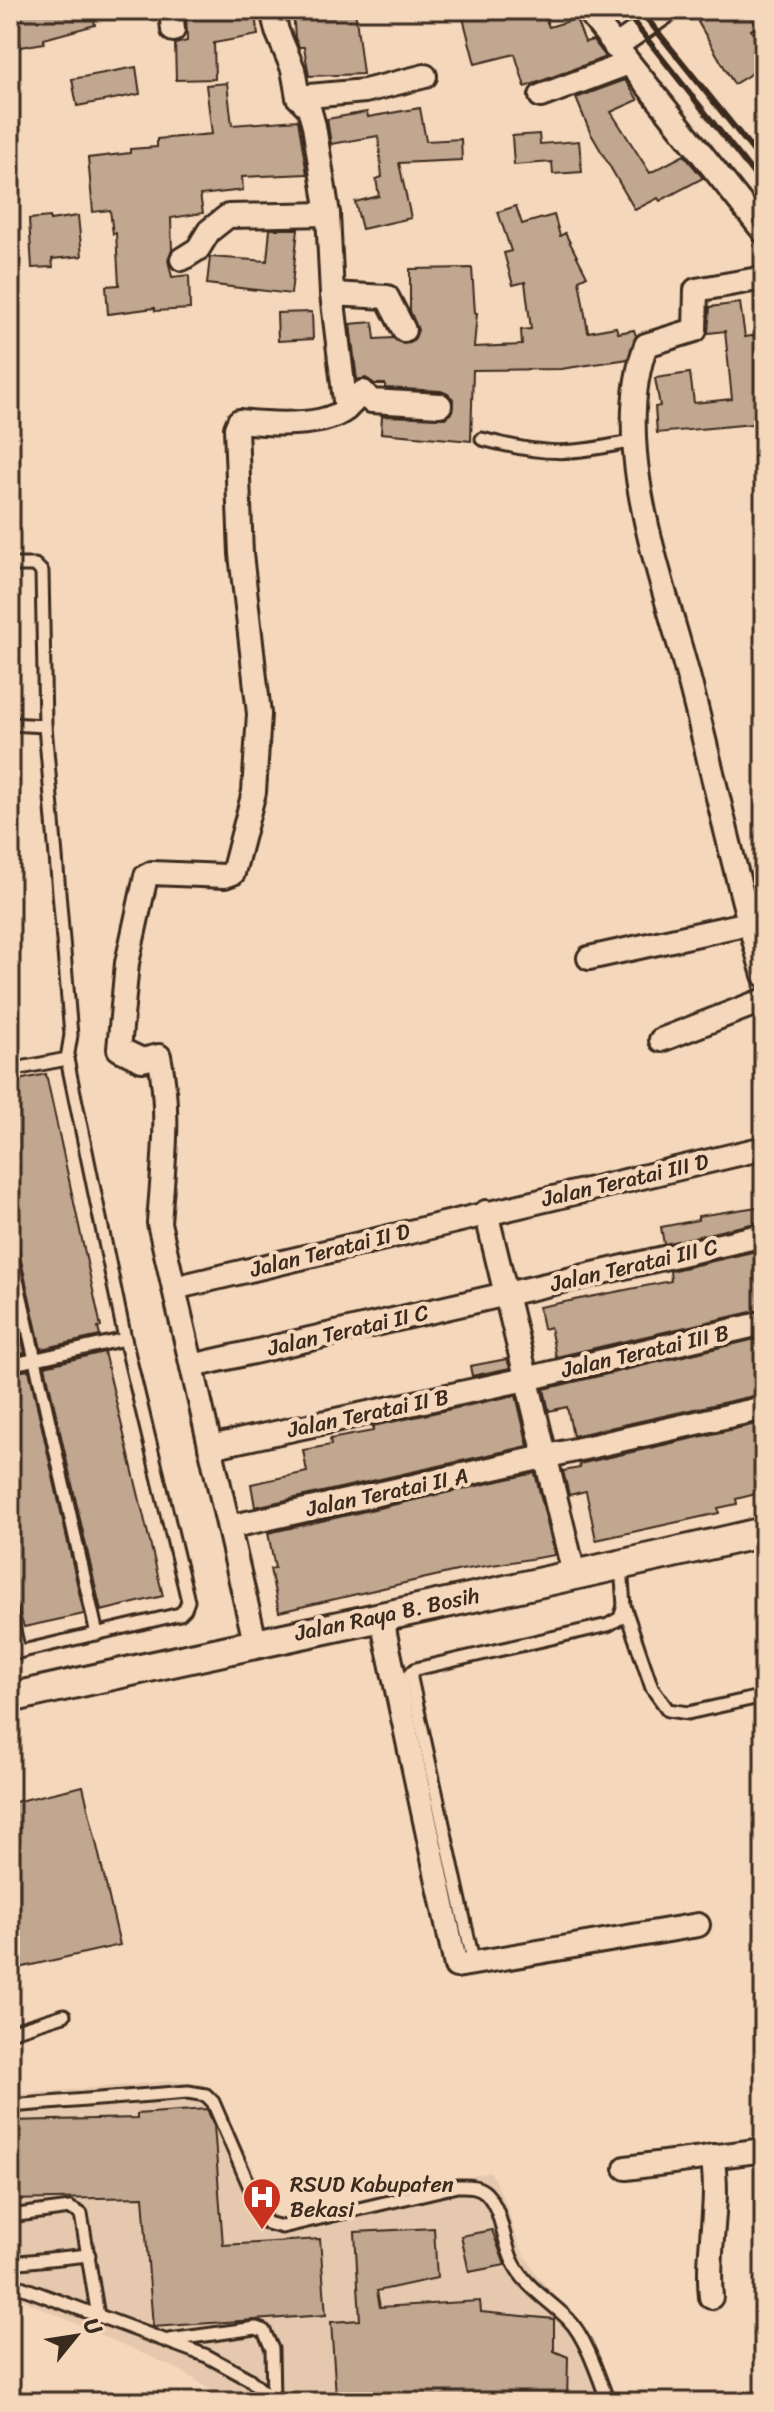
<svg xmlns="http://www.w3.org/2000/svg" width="774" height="2412" font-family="Sriracha,sans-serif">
	<rect width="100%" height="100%" fill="#f5d7bb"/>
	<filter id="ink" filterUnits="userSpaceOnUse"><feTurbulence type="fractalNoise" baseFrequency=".0125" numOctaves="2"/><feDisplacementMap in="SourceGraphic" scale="16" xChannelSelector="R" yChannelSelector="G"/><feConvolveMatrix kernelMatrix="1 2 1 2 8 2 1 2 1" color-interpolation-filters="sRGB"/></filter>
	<g filter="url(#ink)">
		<polygon fill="#e5c8ae" points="172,2081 203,2084 220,2101 276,2217 491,2172 505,2202 519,2245 538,2277 579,2321 620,2402 229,2402 180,2370 10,2294 10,2095"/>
		<g fill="#c1a690" stroke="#3b2a1e" stroke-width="2">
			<polygon points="20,10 92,10 95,25 44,39 44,43 21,47 16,21 22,20"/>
			<polygon points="186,10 254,10 258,35 214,43 215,79 176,80 175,44 187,41"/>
			<polygon points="293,10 355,10 363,74 309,76 304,47 299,47 295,38"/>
			<polygon points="461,10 542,10 549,27 576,19 585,42 593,40 606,57 525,87 515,54 475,64"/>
			<polygon points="718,10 764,10 764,23 751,30 764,52 764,66 734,84 698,22"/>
			<polygon points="136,67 140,94 77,106 72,79"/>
			<polygon points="625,80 638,100 611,112 650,173 684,155 703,178 660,201 658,198 635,210 590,132 576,98"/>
			<polygon points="227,83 232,125 298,120 307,174 242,177 243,190 200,195 203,213 171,218 172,250 168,260 172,277 189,275 190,309 155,311 155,308 108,314 106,286 119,285 116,233 113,234 110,210 93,212 88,158 130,153 130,149 157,147 157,139 212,134 206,85"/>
			<polygon points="420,108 426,141 461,139 462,160 399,163 411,218 362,229 355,202 379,196 376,179 382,177 378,136 331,144 327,119 367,112 368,117"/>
			<polygon points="539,134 540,144 579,141 582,172 553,174 552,162 514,165 512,136"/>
			<polygon points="516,206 522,224 554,215 560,236 565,233 587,276 579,280 588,332 616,327 618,333 634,330 636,336 628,359 561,369 473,370 471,441 381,433 382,416 446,418 452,412 453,399 448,394 441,391 385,388 385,384 375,384 366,378 357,380 350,324 373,322 375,339 393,338 403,344 410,343 415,338 418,330 410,311 410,269 472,268 475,313 477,313 474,347 522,345 521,330 531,329 525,282 513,285 504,253 511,251 498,212"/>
			<polygon points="78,216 82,256 52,259 53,267 32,268 29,219 50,217 50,220"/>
			<polygon points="270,229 298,229 291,294 207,284 210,257 267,261"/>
			<polygon points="740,303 745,337 764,334 764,364 758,365 763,423 657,433 655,407 660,406 655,378 690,373 694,403 732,399 725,331 708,333 710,307"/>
			<polygon points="312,312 313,339 278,341 277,313"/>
			<polygon points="46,1074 101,1327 98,1328 100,1336 41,1349 18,1247 10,1241 10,1082"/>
			<polygon points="764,1206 764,1221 664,1244 661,1227 698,1220 698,1216"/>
			<polygon points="761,1250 764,1268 764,1309 556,1357 550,1327 543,1329 539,1307 671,1281 670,1271"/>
			<polygon points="10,1288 25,1353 10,1356"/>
			<polygon points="764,1337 764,1383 756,1384 758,1395 573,1436 567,1407 549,1411 544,1389"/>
			<polygon points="104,1352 163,1596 101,1611 45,1366"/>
			<polygon points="507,1359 510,1368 472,1376 470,1366"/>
			<polygon points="29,1370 84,1614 24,1627 17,1607 10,1604 10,1373"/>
			<polygon points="516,1395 528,1446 255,1507 251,1484 307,1472 303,1450 331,1445 330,1439 373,1431 373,1426"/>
			<polygon points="761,1423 764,1438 764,1492 736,1499 737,1504 718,1508 719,1513 596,1540 586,1491 569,1495 563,1471 580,1468 579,1464"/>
			<polygon points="535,1473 555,1555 461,1570 279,1612 270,1569 275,1568 268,1533"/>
			<polygon points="83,1786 120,1945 10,1970 10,1803"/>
			<polygon points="207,2109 214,2125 223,2245 320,2239 326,2315 153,2327 143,2197 10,2200 10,2121 137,2118 137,2114"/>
			<polygon points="434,2228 437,2278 377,2291 380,2307 480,2301 481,2312 554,2319 554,2351 568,2357 567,2402 368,2402 367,2394 336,2396 331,2322 360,2320 355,2232"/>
			<polygon points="492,2230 505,2265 469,2272 461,2236"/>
		</g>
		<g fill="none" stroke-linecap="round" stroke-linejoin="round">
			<g stroke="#3b2a1e" stroke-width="17">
				<g id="service">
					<path d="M482 439C546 456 570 455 634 441"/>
					<polyline points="10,565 35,565 42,572 45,726 71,1035 67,1059 125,1339 188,1601 185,1609 180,1614 10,1654"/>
					<polyline points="10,724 45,726"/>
					<polyline points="10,1070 67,1059"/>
					<polyline points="10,1249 97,1634"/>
					<polyline points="10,1365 125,1339"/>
					<polyline points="624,1606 652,1688 668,1710 688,1713 764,1696"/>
					<polyline points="10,1612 19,1652"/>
					<polyline points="471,1951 410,1674 416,1669 608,1625 620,1618 624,1606 621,1566"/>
					<polyline points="10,2032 64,2015"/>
					<path d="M10 2106 188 2092 206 2095 213 2102 261 2213 267 2223 282 2227 457 2186C468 2186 477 2185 486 2193 503 2211 502 2240 513 2262 526 2288 548 2299 568 2319 586 2337 599 2378 608 2402"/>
					<polyline points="10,2216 70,2208 81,2214 98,2316"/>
					<polyline points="10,2263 89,2255"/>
					<polyline points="10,2283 207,2356 249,2379 275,2402"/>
					<polyline points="169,2340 256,2328 264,2331 272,2349 273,2399"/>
				</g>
			</g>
			<g stroke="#3b2a1e" stroke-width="28">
				<g id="minor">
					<polyline points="171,10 173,30"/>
					<polyline points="587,10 764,232"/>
					<polyline points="615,47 668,10"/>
					<polyline points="541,96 629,63"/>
					<polyline points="298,97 365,91 425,76"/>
					<polyline points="182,259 198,249 209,231 228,216 328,214"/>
					<path d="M764 278 696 290 695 330 646 345C608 449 667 589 692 691 716 785 736 881 764 975"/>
					<polyline points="332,294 387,297 404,330"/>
					<polyline points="346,409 363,392 371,401 440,405"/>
					<polyline points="589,958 749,923"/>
					<polyline points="661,1040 764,1000"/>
					<polyline points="486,1212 574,1574"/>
					<polyline points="174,1288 764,1148"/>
					<polyline points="192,1366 764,1235"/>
					<polyline points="210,1447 526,1379 764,1323"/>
					<polyline points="229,1527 764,1408"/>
					<polyline points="381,1615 456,1966 698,1925"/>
					<path d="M255 1642 159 1223C163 1167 171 1111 159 1056L142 1060 119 1049 127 963 146 876 152 873 225 876 233 873 254 792 259 714 241 554 236 428 239 421C268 424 324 428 346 409L332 294 328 214 314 126 309 108 298 97 293 69 277 31 272 10"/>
					<polyline points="626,2168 764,2150"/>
					<path d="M711 2297C706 2249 721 2204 712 2156"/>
				</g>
			</g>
			<g stroke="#3b2a1e" stroke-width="34">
				<path id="tertiary" d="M10 1698C261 1641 513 1591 764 1532"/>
			</g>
			<use href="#service" stroke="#f5d7bb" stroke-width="11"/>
			<use href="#minor" stroke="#f5d7bb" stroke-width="22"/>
			<use href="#tertiary" stroke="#f5d7bb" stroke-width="28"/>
			<g stroke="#3b2a1e" stroke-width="6">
				<polyline points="624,10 764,187"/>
				<polyline points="640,10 764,164"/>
			</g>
		</g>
	</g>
	<defs>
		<g id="hospital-pin" transform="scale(2)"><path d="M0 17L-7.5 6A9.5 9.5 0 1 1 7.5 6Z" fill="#c8321e" stroke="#f5d7bb"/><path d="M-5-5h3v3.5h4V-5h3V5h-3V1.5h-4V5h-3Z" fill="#fff"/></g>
	</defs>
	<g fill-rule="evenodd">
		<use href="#hospital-pin" x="262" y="2197"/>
	</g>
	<g text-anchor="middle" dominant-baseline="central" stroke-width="8" stroke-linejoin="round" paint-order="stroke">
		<g font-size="22" fill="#3b2a1e" stroke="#f5d7bb">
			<text transform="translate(625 1180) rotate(-13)">Jalan Teratai III D</text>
			<text transform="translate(330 1250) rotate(-14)">Jalan Teratai II D</text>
			<text transform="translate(634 1265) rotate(-13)">Jalan Teratai III C</text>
			<text transform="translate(348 1330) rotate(-13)">Jalan Teratai II C</text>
			<text transform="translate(645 1351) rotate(-13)">Jalan Teratai III B</text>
			<text transform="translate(368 1413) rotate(-12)">Jalan Teratai II B</text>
			<text transform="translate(387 1492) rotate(-12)">Jalan Teratai II A</text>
			<text transform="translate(387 1614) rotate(-12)">Jalan Raya B. Bosih</text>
		</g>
		<g font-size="22" fill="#3b2a1e" stroke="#f5d7bb" text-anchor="start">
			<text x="290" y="2184">RSUD Kabupaten<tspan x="290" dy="25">Bekasi</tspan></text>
		</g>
	</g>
	<rect width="774" height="2412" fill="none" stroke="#f5d7bb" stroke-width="40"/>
	<rect x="20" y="20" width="734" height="2372" fill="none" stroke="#3b2a1e" stroke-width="3" filter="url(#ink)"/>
	<g transform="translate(76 2336) rotate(60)" stroke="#f5d7bb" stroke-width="6" paint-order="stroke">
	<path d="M0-6L14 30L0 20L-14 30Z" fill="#3b2a1e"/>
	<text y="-12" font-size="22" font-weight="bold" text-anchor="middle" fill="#3b2a1e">U</text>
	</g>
</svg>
